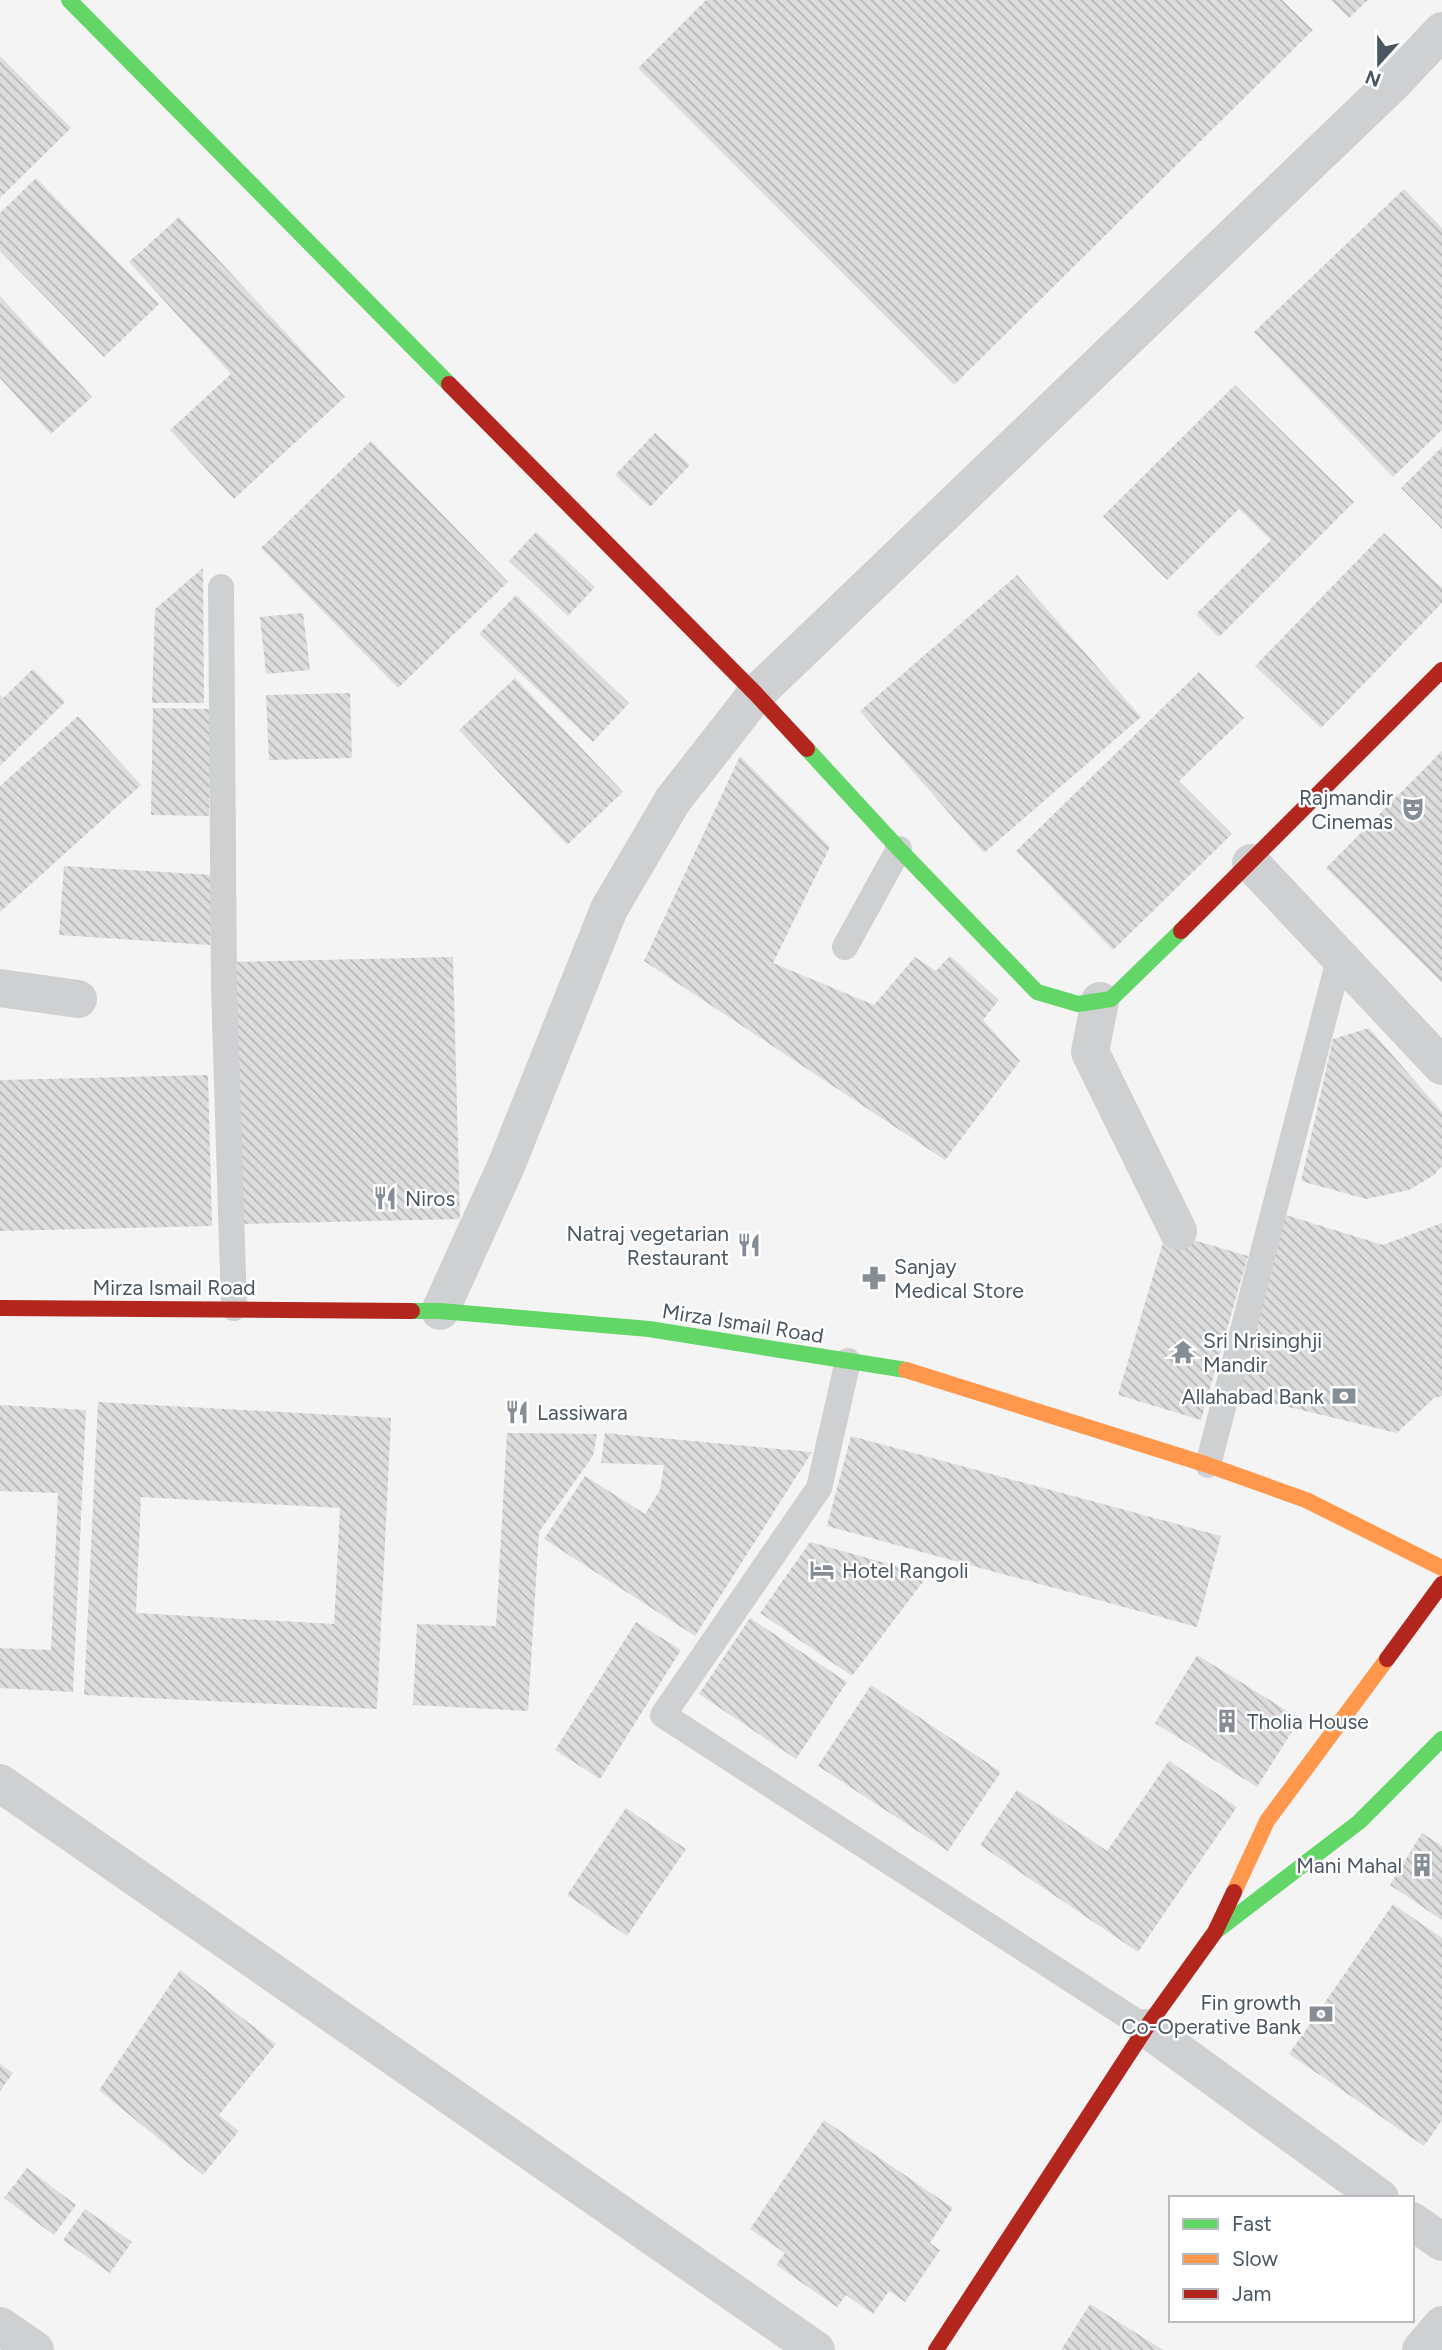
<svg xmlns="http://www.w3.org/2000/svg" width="1442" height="2350" font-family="Figtree,sans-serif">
	<defs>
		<pattern id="building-back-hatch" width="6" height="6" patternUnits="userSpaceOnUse" patternTransform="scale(1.75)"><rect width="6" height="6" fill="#ddddde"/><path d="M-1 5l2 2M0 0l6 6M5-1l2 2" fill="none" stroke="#b5b6b7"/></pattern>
	</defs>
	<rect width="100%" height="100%" fill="#f4f4f4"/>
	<g fill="url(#building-back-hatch)" fill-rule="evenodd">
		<polygon points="706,0 1282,0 1313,30 954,385 638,68"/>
		<polygon points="1331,0 1368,0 1349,18"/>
		<polygon points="0,56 71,128 0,198"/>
		<polygon points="36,178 159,304 104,357 0,251 0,213"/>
		<polygon points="1404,189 1442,228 1442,430 1393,477 1254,332"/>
		<polygon points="179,217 345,397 234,499 170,430 231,374 129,262"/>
		<polygon points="0,296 92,397 51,434 0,378"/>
		<polygon points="1235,385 1354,502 1219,637 1196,614 1271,540 1239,509 1167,580 1103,516"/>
		<polygon points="655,433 690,465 650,507 615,475"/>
		<polygon points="371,441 508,582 398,688 261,548"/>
		<polygon points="1442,447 1442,529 1401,488"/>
		<polygon points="536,532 595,587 568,616 509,561"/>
		<polygon points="1384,533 1442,588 1442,603 1321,728 1255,666"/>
		<polygon points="203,568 204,703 152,703 155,609"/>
		<polygon points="1017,575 1141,717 984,853 860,711"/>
		<polygon points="516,595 629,703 593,742 479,634"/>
		<polygon points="303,613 310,670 266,674 260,617"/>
		<polygon points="33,669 65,702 0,766 0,695 3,698"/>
		<polygon points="1199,672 1244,718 1179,781 1232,834 1113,950 1016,851"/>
		<polygon points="515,678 623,792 567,845 459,730"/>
		<polygon points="350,693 352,758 269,760 266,695"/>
		<polygon points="153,708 211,709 209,816 151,815"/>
		<polygon points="78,716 141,785 0,912 0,786"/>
		<polygon points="1442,751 1442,983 1326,868"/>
		<polygon points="740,756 830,847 773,963 874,1005 915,957 936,971 950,956 999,1000 983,1020 1020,1061 945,1160 644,961"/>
		<polygon points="64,866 214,875 210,945 59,935"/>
		<polygon points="453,957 460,1219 242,1224 235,962"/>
		<polygon points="1369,1028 1442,1112 1442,1166 1434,1175 1409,1190 1366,1199 1301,1181 1333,1039"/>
		<polygon points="208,1075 212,1226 0,1231 0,1080"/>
		<polygon points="1286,1215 1383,1245 1442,1223 1442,1396 1434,1398 1397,1433 1234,1394"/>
		<polygon points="1166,1232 1248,1256 1201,1420 1118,1395"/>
		<path d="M98 1402 391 1418 377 1709 84 1695ZM141 1497 340 1508 334 1624 136 1613Z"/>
		<polygon points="0,1405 86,1410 73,1692 0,1688 0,1648 51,1650 58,1493 0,1491"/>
		<polygon points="507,1433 597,1434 593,1456 539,1532 528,1711 413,1705 417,1624 496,1626"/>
		<polygon points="605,1433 812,1452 695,1636 544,1539 585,1476 645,1514 660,1490 664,1465 601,1463"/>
		<polygon points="851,1436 1221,1536 1197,1627 827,1526"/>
		<polygon points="810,1542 928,1575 852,1676 760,1613"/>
		<polygon points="750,1618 847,1682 796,1759 699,1694"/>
		<polygon points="636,1622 681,1650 600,1779 555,1750"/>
		<polygon points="1197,1655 1300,1719 1257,1787 1155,1723"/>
		<polygon points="871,1685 1001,1772 948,1851 818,1766"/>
		<polygon points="1169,1761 1237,1807 1138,1952 980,1845 1017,1790 1107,1851"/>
		<polygon points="626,1808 686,1849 627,1936 567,1895"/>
		<polygon points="1422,1833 1442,1846 1442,1920 1390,1885"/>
		<polygon points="1393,1904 1442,1938 1442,2120 1424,2146 1289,2054"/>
		<polygon points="180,1970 276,2044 219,2115 239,2131 203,2175 99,2090"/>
		<polygon points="0,2064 13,2073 0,2091"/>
		<polygon points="824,2120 953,2208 930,2243 940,2250 905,2302 889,2291 873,2314 846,2295 837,2307 776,2265 785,2253 750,2229"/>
		<polygon points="27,2168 76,2205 54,2235 4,2198"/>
		<polygon points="85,2209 132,2242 110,2273 63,2240"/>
		<polygon points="1090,2304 1163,2350 1061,2350"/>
	</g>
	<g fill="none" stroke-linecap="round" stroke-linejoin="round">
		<g stroke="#ced0d2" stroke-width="26">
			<polyline points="221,587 224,987 234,1308"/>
			<polyline points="845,947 899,849"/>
			<polyline points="848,1361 819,1488 663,1715 1146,2028"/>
			<polyline points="1208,1465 1340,956"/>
		</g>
		<g stroke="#ced0d2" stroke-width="38">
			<polyline points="1251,863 1442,1066"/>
			<polyline points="0,988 78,999"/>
			<polyline points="1100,1001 1090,1052 1178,1231"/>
			<polyline points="440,1311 506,1166 609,909 673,800 756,694 1393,83 1442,31"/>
			<polyline points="0,1783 816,2350"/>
			<polyline points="1146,2028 1380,2198"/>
			<polyline points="1412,2221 1442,2242"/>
			<polyline points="0,2326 35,2350"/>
			<polyline points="1421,2350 1442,2325"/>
		</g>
		<g stroke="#63d668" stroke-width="16">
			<polyline points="69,0 449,384"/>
			<polyline points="807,749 899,849 1037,992 1078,1004 1111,999 1181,931"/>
			<polyline points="412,1311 440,1311 649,1329 906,1370"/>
			<polyline points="1219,1929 1359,1822 1442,1739"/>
		</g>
		<g stroke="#ff974d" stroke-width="16">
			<polyline points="906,1370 1208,1465 1306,1500 1442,1568"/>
			<polyline points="1234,1892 1267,1821 1387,1659"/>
		</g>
		<g stroke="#b3261e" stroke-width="16">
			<polyline points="449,384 756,694 807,749"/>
			<polyline points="1181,931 1442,670"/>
			<polyline points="0,1308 412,1311"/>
			<polyline points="1387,1659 1442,1584"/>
			<polyline points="936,2350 1146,2028 1215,1932 1234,1892"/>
		</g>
	</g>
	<defs>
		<g id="theatre-bare" transform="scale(1.89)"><path d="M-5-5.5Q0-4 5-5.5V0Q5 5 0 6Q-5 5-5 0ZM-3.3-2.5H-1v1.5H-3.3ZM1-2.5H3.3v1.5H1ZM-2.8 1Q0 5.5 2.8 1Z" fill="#868d94" stroke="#fff" stroke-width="2.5" paint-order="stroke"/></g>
		<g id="restaurant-bare" transform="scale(1.89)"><path d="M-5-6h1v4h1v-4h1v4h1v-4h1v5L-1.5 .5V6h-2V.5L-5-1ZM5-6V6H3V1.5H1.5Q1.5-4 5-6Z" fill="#868d94" stroke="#fff" stroke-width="2.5" paint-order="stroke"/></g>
		<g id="pharmacy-bare" transform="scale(1.89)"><path d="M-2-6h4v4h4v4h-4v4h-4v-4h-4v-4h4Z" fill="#868d94" stroke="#fff" stroke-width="2.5" paint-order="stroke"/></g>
		<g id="temple-bare" transform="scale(1.89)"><path d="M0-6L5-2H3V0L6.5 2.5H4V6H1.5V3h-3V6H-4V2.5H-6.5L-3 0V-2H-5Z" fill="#868d94" stroke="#fff" stroke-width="2.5" paint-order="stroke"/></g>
		<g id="bank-bare" transform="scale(1.89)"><path d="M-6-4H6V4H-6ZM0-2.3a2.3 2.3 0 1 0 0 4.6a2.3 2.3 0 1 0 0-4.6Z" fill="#868d94" stroke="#fff" stroke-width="2.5" paint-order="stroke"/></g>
		<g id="hotel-bare" transform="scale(1.89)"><path d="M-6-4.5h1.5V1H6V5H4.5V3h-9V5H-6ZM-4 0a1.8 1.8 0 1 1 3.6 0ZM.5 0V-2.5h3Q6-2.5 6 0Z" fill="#868d94" stroke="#fff" stroke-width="2.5" paint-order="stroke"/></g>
		<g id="building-bare" transform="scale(1.89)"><path d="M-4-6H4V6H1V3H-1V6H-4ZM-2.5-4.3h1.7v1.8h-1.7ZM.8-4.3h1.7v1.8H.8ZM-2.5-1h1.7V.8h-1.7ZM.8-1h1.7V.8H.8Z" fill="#868d94" stroke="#fff" stroke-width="2.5" paint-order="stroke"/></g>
	</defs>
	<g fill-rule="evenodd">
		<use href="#theatre-bare" x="1413" y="809"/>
		<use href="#restaurant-bare" x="385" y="1198"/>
		<use href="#restaurant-bare" x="749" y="1245"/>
		<use href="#pharmacy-bare" x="874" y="1278"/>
		<use href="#temple-bare" x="1183" y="1352"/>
		<use href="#bank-bare" x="1344" y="1396"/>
		<use href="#restaurant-bare" x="517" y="1412"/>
		<use href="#hotel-bare" x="822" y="1570"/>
		<use href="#building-bare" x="1227" y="1721"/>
		<use href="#building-bare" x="1422" y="1865"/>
		<use href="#bank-bare" x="1321" y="2014"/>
	</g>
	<g text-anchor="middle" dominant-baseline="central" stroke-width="5" stroke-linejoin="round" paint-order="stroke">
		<g font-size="21" fill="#4a5661" stroke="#fff" text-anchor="start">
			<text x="1393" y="797" text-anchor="end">Rajmandir<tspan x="1393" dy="24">Cinemas</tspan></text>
			<text x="405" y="1198">Niros</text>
			<text x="729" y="1233" text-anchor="end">Natraj vegetarian<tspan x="729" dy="24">Restaurant</tspan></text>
			<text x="894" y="1266">Sanjay<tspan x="894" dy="24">Medical Store</tspan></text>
			<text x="1203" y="1340">Sri Nrisinghji<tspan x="1203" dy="24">Mandir</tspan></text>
			<text x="1324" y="1396" text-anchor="end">Allahabad Bank</text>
			<text x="537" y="1412">Lassiwara</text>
			<text x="842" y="1570">Hotel Rangoli</text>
			<text x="1247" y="1721">Tholia House</text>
			<text x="1402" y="1865" text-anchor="end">Mani Mahal</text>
			<text x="1301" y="2002" text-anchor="end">Fin growth<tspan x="1301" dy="24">Co-Operative Bank</tspan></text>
		</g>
		<g font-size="21" fill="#4a5661" stroke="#fff">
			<text x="174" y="1287">Mirza Ismail Road</text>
			<text transform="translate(743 1323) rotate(9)">Mirza Ismail Road</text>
		</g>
	</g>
	<rect x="1169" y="2196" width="245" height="126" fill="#ffffff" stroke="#b7bbc0" stroke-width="2"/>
	<rect x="1183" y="2219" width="35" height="10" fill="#63d668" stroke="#b7bbc0" stroke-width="2"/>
	<text x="1232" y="2231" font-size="21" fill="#4a5661">Fast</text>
	<rect x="1183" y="2254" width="35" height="10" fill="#ff974d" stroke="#b7bbc0" stroke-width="2"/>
	<text x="1232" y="2266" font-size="21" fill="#4a5661">Slow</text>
	<rect x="1183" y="2289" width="35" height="10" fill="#b3261e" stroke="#b7bbc0" stroke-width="2"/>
	<text x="1232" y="2301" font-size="21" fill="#4a5661">Jam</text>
	<g transform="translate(1379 63) rotate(201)" stroke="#ffffff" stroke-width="5" paint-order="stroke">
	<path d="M0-5L12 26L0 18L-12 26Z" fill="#4a5661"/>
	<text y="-10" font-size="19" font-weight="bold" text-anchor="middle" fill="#4a5661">N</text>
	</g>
</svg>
